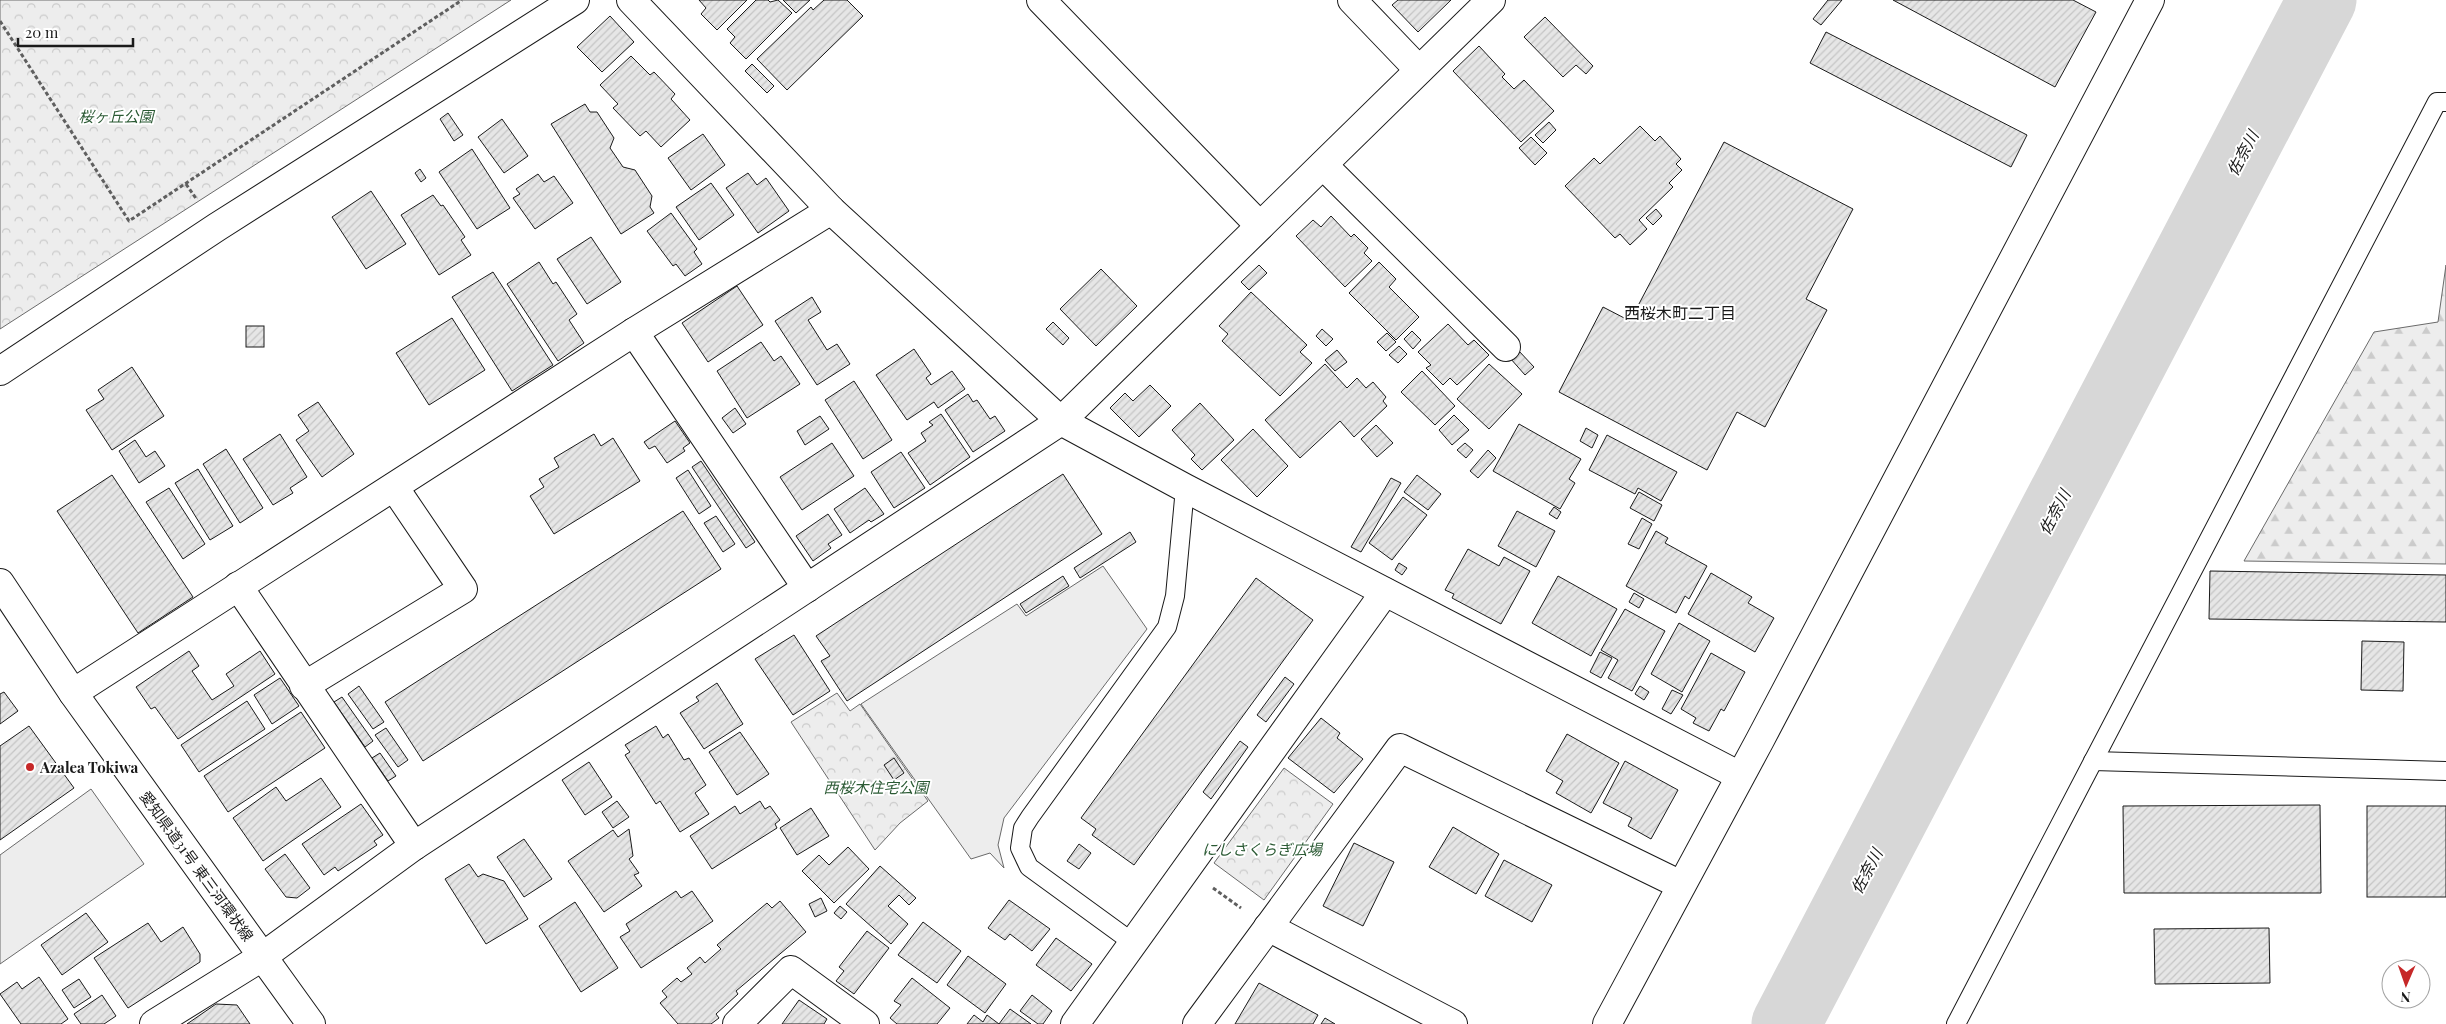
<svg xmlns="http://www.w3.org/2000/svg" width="2446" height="1024" font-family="'Playfair Display','Noto Sans JP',serif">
	<defs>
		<pattern id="forest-firs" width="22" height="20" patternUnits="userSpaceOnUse" patternTransform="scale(1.25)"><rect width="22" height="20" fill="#ededed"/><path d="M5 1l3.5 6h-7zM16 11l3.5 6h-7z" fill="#cbcbcb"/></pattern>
		<pattern id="park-crowns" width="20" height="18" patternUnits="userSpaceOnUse" patternTransform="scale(1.25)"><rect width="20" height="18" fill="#ededed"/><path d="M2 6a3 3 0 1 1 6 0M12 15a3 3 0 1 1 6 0" fill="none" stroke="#cbcbcb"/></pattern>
		<pattern id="building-hatch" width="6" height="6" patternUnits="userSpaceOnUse" patternTransform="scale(1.25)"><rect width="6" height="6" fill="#e6e6e6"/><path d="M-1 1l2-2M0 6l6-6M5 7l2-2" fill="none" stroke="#c5c5c5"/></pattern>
	</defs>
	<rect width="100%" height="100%" fill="#fff"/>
	<g fill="#ededed" stroke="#6a6a6a">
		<polygon points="1103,566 1147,629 1004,818 998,845 1004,868 990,853 971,859 861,704 1017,604 1026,616"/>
		<polygon points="91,789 144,864 0,964 0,855"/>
	</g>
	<polygon fill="url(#forest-firs)" stroke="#6a6a6a" points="2446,265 2446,564 2244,561 2374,332 2438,322"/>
	<g fill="url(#park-crowns)" stroke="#6a6a6a">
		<polygon points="0,0 511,0 0,329"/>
		<polygon points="837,693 850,711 860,704 928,801 900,823 875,850 791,722"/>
		<polygon points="1284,768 1333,804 1264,900 1214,863"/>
	</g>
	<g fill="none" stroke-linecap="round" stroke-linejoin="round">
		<polyline stroke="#d7d7d7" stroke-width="69" points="1786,1024 2322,0"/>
	</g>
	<g fill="url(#building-hatch)" stroke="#1a1a1a">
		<polygon points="699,0 747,0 717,30 701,14 706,8"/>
		<polygon points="756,0 768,0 770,2 778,0 792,13 746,59 730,43 735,37 727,29"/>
		<polygon points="783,0 810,0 796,13"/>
		<polygon points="824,0 847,0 863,16 787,90 757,59 811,7 813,10"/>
		<polygon points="1398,0 1451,0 1418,32 1392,5"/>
		<polygon points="1828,0 1842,0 1821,25 1813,19"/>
		<polygon points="1893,0 2073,0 2096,12 2055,87"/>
		<polygon points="610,16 634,42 602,72 577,47"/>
		<polygon points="1545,17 1593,66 1586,74 1576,65 1563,77 1524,37"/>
		<polygon points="1826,32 2027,135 2011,167 1810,63"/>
		<polygon points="1479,46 1505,74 1502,77 1514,89 1524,80 1554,111 1521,142 1453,71"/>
		<polygon points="631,56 650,75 654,72 675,94 671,99 690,120 661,147 646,131 640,136 613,108 618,104 600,85"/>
		<polygon points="752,64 774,86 767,93 745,71"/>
		<polygon points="585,104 590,112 597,112 614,138 610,148 623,167 635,170 652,196 650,207 654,213 621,234 551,124"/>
		<polygon points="448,113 463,135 454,141 440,119"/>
		<polygon points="502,119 528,156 504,173 478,137"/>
		<polygon points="1549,122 1556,130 1543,143 1535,135"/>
		<polygon points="1640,126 1655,141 1660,136 1681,159 1676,164 1682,170 1669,183 1673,187 1639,220 1647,229 1630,245 1620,234 1615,238 1565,186 1594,158 1600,164"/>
		<polygon points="703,134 725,165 691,190 668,158"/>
		<polygon points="1531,137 1547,153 1535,165 1519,148"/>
		<polygon points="1724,142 1853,209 1806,299 1827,310 1765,427 1737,412 1707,470 1559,392 1603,307 1630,321"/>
		<polygon points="472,149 510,208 477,229 439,172"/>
		<polygon points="420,169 426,178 421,182 415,173"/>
		<polygon points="748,173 757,185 766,178 789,211 758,233 726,188"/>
		<polygon points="538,174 544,182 554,176 573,203 535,229 513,198 520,194 516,189"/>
		<polygon points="711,183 734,215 699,240 676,207"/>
		<polygon points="371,191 406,244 366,269 332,217"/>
		<polygon points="433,195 441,206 443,205 465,237 461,240 471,255 439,275 401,215"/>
		<polygon points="1656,209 1662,216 1653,225 1646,218"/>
		<polygon points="671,213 697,249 694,252 702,264 685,276 676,264 673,266 647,231"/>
		<polygon points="1331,216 1351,237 1354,234 1368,248 1364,253 1372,261 1345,287 1296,236 1313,220 1321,227"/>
		<polygon points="591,237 621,282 587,304 557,259"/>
		<polygon points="539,262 553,284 556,282 577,314 569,320 584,343 558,361 507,284"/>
		<polygon points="1379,262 1396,279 1389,287 1419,317 1396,340 1349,293"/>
		<polygon points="1259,265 1267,273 1249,290 1241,282"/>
		<polygon points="1101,269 1137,306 1096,346 1060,309"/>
		<polygon points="493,272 553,365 512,391 452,297"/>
		<polygon points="737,286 763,325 708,362 682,323"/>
		<polygon points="1251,292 1307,345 1300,352 1312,363 1280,396 1222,341 1228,334 1219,326"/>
		<polygon points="812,297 821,312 808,320 827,350 837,344 850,364 817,385 775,321"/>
		<polygon points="452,318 485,370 429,405 396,353"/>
		<polygon points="1053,322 1069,338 1063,345 1046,329"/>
		<polygon points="1448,324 1468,345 1474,340 1489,355 1457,385 1450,378 1443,385 1426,368 1431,365 1418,352"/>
		<rect x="246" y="326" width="18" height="21"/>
		<polygon points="1322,329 1333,339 1326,346 1316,336"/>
		<polygon points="1412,331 1421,340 1413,349 1404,339"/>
		<polygon points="1387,333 1396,342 1386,351 1377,342"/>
		<polygon points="761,342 774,361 781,356 800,384 747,418 717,371"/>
		<polygon points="1399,346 1407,354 1398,363 1389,355"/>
		<polygon points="914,349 931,374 926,378 931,385 952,371 965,389 938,408 934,402 907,420 876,375"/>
		<polygon points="1337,350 1347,362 1335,371 1325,360"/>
		<polygon points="1518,350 1534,367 1525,375 1510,358"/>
		<polygon points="1325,364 1347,388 1357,378 1366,388 1373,382 1386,397 1383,401 1387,406 1354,437 1340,421 1300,458 1265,420"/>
		<polygon points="1489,364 1522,394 1489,429 1457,399"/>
		<polygon points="132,367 164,416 112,450 86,410 104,399 98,390"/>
		<polygon points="1422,371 1455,406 1435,425 1401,392"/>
		<polygon points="854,381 892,440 863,459 825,400"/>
		<polygon points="1150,385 1171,406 1139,437 1110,408 1125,393 1133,401"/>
		<polygon points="968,394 973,402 977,400 990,419 995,416 1005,431 973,452 945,410"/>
		<polygon points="318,402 354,454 322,477 296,440 309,431 298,415"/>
		<polygon points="1200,403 1234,440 1202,470 1191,459 1195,455 1172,430"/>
		<polygon points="735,408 746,424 733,433 722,418"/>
		<polygon points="941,414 970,457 930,485 908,453 926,441 921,433 933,425 929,422"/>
		<polygon points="1454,415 1469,430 1452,445 1439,430"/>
		<polygon points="820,416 829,429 805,445 797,431"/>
		<polygon points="675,421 690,443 683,448 685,451 667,463 655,446 649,449 644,442"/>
		<polygon points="1519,424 1581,459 1569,479 1575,483 1560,509 1493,471"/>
		<polygon points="1376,425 1393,443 1377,457 1361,439"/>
		<polygon points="1586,428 1598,435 1592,448 1580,441"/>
		<polygon points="1253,429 1288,466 1257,497 1221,460"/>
		<polygon points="280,434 307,477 290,488 293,493 273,505 243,459"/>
		<polygon points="594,434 601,446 613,438 640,481 554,534 530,496 544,487 539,479 559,467 554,458"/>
		<polygon points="1607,435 1677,472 1661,501 1638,488 1635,494 1589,470"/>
		<polygon points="135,440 146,457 155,451 165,466 139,483 119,451"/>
		<polygon points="832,443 854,476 802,510 780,477"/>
		<polygon points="1465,443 1473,450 1466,458 1457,450"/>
		<polygon points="226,449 263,508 240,523 203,464"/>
		<polygon points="1488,450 1496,458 1478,478 1470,471"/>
		<polygon points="901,452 925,488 894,508 871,472"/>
		<polygon points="701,461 755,542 746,548 692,467"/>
		<polygon points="198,469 233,526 210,540 175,483"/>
		<polygon points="688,470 711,506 699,514 676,478"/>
		<polygon points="1063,474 1102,534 847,701 821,661 830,656 816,636"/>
		<polygon points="112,475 193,597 138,633 57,511"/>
		<polygon points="1417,475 1441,494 1428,510 1404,492"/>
		<polygon points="1391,478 1401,483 1361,552 1351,547"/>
		<polygon points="169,488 205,544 183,559 146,502"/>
		<polygon points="865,488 884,514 871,522 869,520 850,533 834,509"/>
		<polygon points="1639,492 1662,505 1654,521 1630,508"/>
		<polygon points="1403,497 1427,515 1392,560 1369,543"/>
		<polygon points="1554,507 1561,512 1557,519 1549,514"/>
		<polygon points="683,511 721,569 423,761 385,702"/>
		<polygon points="1517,511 1555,531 1536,567 1498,546"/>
		<polygon points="828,514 842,535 828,544 831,548 813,561 796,536"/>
		<polygon points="716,516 735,544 723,552 704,523"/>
		<polygon points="1642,518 1652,524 1639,549 1628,544"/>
		<polygon points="1656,531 1668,538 1665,543 1707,566 1689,599 1685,596 1676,613 1626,586"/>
		<polygon points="1130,532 1136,542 1080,578 1074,568"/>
		<polygon points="1468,549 1499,566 1504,557 1530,571 1501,624 1452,598 1454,594 1445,590"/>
		<polygon points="1399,563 1407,568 1402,575 1395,570"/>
		<polygon points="2210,571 2446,575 2446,622 2209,619"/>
		<polygon points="1711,573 1752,597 1748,603 1774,618 1755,652 1688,614"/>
		<polygon points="1063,576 1069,586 1026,613 1020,604"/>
		<polygon points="1558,576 1617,609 1591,656 1532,623"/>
		<polygon points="1256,578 1313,620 1134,865 1092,835 1096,829 1081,818"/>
		<polygon points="1634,593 1644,599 1639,608 1629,602"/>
		<polygon points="1625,609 1665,631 1632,691 1608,678 1618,660 1601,650"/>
		<polygon points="1679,623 1710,641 1682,692 1651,674"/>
		<polygon points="794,635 830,691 793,715 755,659"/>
		<polygon points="2362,641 2404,642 2403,691 2361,690"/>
		<polygon points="189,651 199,666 192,671 212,700 234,686 226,674 260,651 275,674 178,739 155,707 151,709 136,687"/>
		<polygon points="1600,652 1612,658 1601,678 1590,672"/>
		<polygon points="1711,653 1745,672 1724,711 1721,709 1709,731 1693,723 1696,718 1681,709"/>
		<polygon points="1285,677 1294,684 1266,722 1257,715"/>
		<polygon points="280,678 299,706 272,724 254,695"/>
		<polygon points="717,683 743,724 704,749 680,713 699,701 696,697"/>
		<polygon points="359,686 384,722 373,729 348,694"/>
		<polygon points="1640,686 1649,692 1644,700 1635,694"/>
		<polygon points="1672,690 1683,695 1671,714 1662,709"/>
		<polygon points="4,692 18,711 0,724 0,694"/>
		<polygon points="342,697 373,741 365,747 334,702"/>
		<polygon points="247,701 265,729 199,772 181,745"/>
		<polygon points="301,712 325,748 228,812 204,776"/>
		<polygon points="1321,718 1340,733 1337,738 1363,759 1334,793 1288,758"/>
		<polygon points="29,726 74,788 0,840 0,746"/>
		<polygon points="656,726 663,738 668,734 684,760 689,758 706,785 695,793 709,814 680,832 660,801 656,804 625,755 630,752 625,745"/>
		<polygon points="386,728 408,760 398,767 375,735"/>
		<polygon points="740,732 769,774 737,795 709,752"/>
		<polygon points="1567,734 1619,763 1591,813 1556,793 1563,781 1546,771"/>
		<polygon points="1240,741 1248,747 1211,799 1203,792"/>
		<polygon points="380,753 396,776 388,781 372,758"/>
		<polygon points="894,758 904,773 894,780 884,765"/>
		<polygon points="1625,761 1678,790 1651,839 1628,826 1632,818 1603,803"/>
		<polygon points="589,762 612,797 585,815 562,780"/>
		<polygon points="321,778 341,807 263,861 233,818 276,787 286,801"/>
		<polygon points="617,801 629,817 613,828 602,812"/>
		<polygon points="760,801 765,809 770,806 780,820 775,824 777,828 712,869 690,836 735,806 740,814"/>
		<polygon points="361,804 383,835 374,841 377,845 338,871 335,867 324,875 302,844"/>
		<polygon points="2320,805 2321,893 2124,893 2123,806"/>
		<rect x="2367" y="806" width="79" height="91"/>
		<polygon points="811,808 829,836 797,855 780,828"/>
		<polygon points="1453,827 1499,854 1476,894 1429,867"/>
		<polygon points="629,829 633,856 629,859 639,873 634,875 642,886 604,912 568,861 613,830 618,837"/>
		<polygon points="524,839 552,879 524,897 497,857"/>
		<polygon points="1354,843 1394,862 1363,926 1323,906"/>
		<polygon points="1079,844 1091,853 1079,869 1067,861"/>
		<polygon points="848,847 869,869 834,903 802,871 819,855 829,865"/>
		<polygon points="285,854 310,888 297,898 286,897 265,869"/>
		<polygon points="1504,860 1552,885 1532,922 1485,896"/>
		<polygon points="469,864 478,877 483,874 504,881 528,919 486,944 445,879"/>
		<polygon points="880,866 916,898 909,905 899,895 888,906 908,924 891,944 846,904"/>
		<polygon points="676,891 681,898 692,891 713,921 641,968 620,937 630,931 626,924"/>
		<polygon points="821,898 827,911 815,917 809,904"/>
		<polygon points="1009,900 1050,929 1032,951 1010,934 1005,940 988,928"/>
		<polygon points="780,901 806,932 736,991 738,994 716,1014 719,1018 711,1024 678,1024 660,1003 667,997 662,991 677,978 681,982 692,974 687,968 700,957 705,963 721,949 717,945 767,903 772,908"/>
		<polygon points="575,902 618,968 581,992 539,926"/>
		<polygon points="840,906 847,912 841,919 834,913"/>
		<polygon points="86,913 108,942 62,975 41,945"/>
		<polygon points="923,922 961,951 937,983 898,955"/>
		<polygon points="148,923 161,942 183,927 200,954 200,962 128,1008 94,958"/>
		<polygon points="2269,928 2270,983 2155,984 2154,929"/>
		<polygon points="867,931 889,948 854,994 836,981 844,971 839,967"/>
		<polygon points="1056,938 1092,964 1071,991 1036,965"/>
		<polygon points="968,956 1006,984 985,1013 947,985"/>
		<polygon points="39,977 68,1019 61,1024 21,1024 0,994 17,982 22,989"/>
		<polygon points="912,978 950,1008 937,1024 897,1024 890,1018 901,1005 894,1001"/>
		<polygon points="79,979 91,997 74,1008 62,990"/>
		<polygon points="1259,983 1318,1015 1313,1024 1235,1024"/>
		<polygon points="102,995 116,1016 104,1024 81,1024 74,1014"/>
		<polygon points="1032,995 1052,1011 1043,1024 1038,1024 1020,1011"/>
		<polygon points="799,1000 827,1019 824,1024 782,1024"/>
		<polygon points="216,1004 237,1005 250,1024 187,1024"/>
		<polygon points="1010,1009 1031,1024 999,1024"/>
		<polygon points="974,1015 983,1022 987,1015 999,1024 967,1024"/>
		<polygon points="1325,1018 1335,1024 1321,1024"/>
	</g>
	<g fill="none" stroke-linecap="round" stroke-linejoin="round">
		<g stroke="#1a1a1a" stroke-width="20">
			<g id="service">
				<polyline points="2093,761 2446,771"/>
				<polyline points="1132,942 1029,867 1020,848 1023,828 1030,817 1167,627 1175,596 1185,488"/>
				<polyline points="1956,1024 2437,102 2446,102"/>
			</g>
		</g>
		<g stroke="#1a1a1a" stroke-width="30">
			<g id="minor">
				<polyline points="631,0 831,210 1061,421 1185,488 1740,776"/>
				<polyline points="1041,0 1260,226"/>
				<polyline points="1352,0 1419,70"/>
				<polyline points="1323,165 1506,347"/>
				<polyline points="634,332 807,588"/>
				<polyline points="0,371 217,227 575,0"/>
				<polyline points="238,586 414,846"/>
				<polyline points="304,686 463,589 394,487"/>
				<polyline points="73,693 634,332 831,210"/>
				<polyline points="1268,927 1453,1024"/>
				<polyline points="154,1024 262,957 414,846 1061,421 1491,0"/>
				<polyline points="737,1024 791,970 865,1024"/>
				<polyline points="1075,1024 1385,592"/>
				<polyline points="1197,1024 1400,748 1681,885"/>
			</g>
		</g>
		<g stroke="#1a1a1a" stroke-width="30">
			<polyline id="tertiary" points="1607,1024 1760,740 2150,0"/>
		</g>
		<g stroke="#1a1a1a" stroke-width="30">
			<polyline id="primary" points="0,583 73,693 311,1024"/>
		</g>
		<g stroke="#5f5f5f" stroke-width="3" stroke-dasharray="4 2.5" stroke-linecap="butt">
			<polyline points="0,21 129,221 462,0"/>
			<polyline points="186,184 197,200"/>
			<polyline points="1213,888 1241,908"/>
		</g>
		<use href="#service" stroke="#fff" stroke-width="18"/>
		<use href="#minor" stroke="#fff" stroke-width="28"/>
		<use href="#tertiary" stroke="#fff" stroke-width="28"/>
		<use href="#primary" stroke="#fff" stroke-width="28"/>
	</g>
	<circle fill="#c62828" stroke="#fff" stroke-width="2" cx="30" cy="767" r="5"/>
	<g text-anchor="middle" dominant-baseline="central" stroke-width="4" stroke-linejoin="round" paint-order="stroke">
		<g font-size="15" font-style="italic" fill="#2b5a34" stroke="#fff">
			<text x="116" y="116">桜ヶ丘公園</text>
			<text x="876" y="787">西桜木住宅公園</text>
			<text x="1262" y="849">にしさくらぎ広場</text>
		</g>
		<g font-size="15" font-weight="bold" fill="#1a1a1a" stroke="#fff" text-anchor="start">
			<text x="40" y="767">Azalea Tokiwa</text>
		</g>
		<g font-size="15" fill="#1a1a1a" stroke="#fff">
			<text transform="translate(197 866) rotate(54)">愛知県道31号 東三河環状線</text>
		</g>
		<g font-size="16" font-style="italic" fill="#1a1a1a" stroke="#fff">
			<text transform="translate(2242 153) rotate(-62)">佐奈川</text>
			<text transform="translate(2054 512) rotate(-62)">佐奈川</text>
			<text transform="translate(1866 871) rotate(-62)">佐奈川</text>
		</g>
		<g font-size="16" fill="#1a1a1a" stroke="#fff">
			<text x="1680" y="312">西桜木町二丁目</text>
		</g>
	</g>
	<g transform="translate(2406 984) rotate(182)"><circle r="24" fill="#ffffff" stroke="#a3a3a3"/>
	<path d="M0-4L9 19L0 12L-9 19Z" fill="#c62828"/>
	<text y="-8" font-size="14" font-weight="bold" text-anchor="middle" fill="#1a1a1a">N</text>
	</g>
	<path d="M18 38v8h115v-8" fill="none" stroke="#1a1a1a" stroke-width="2.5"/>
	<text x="25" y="38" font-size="15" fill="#1a1a1a" stroke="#ffffff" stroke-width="4" paint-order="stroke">20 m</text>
</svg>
